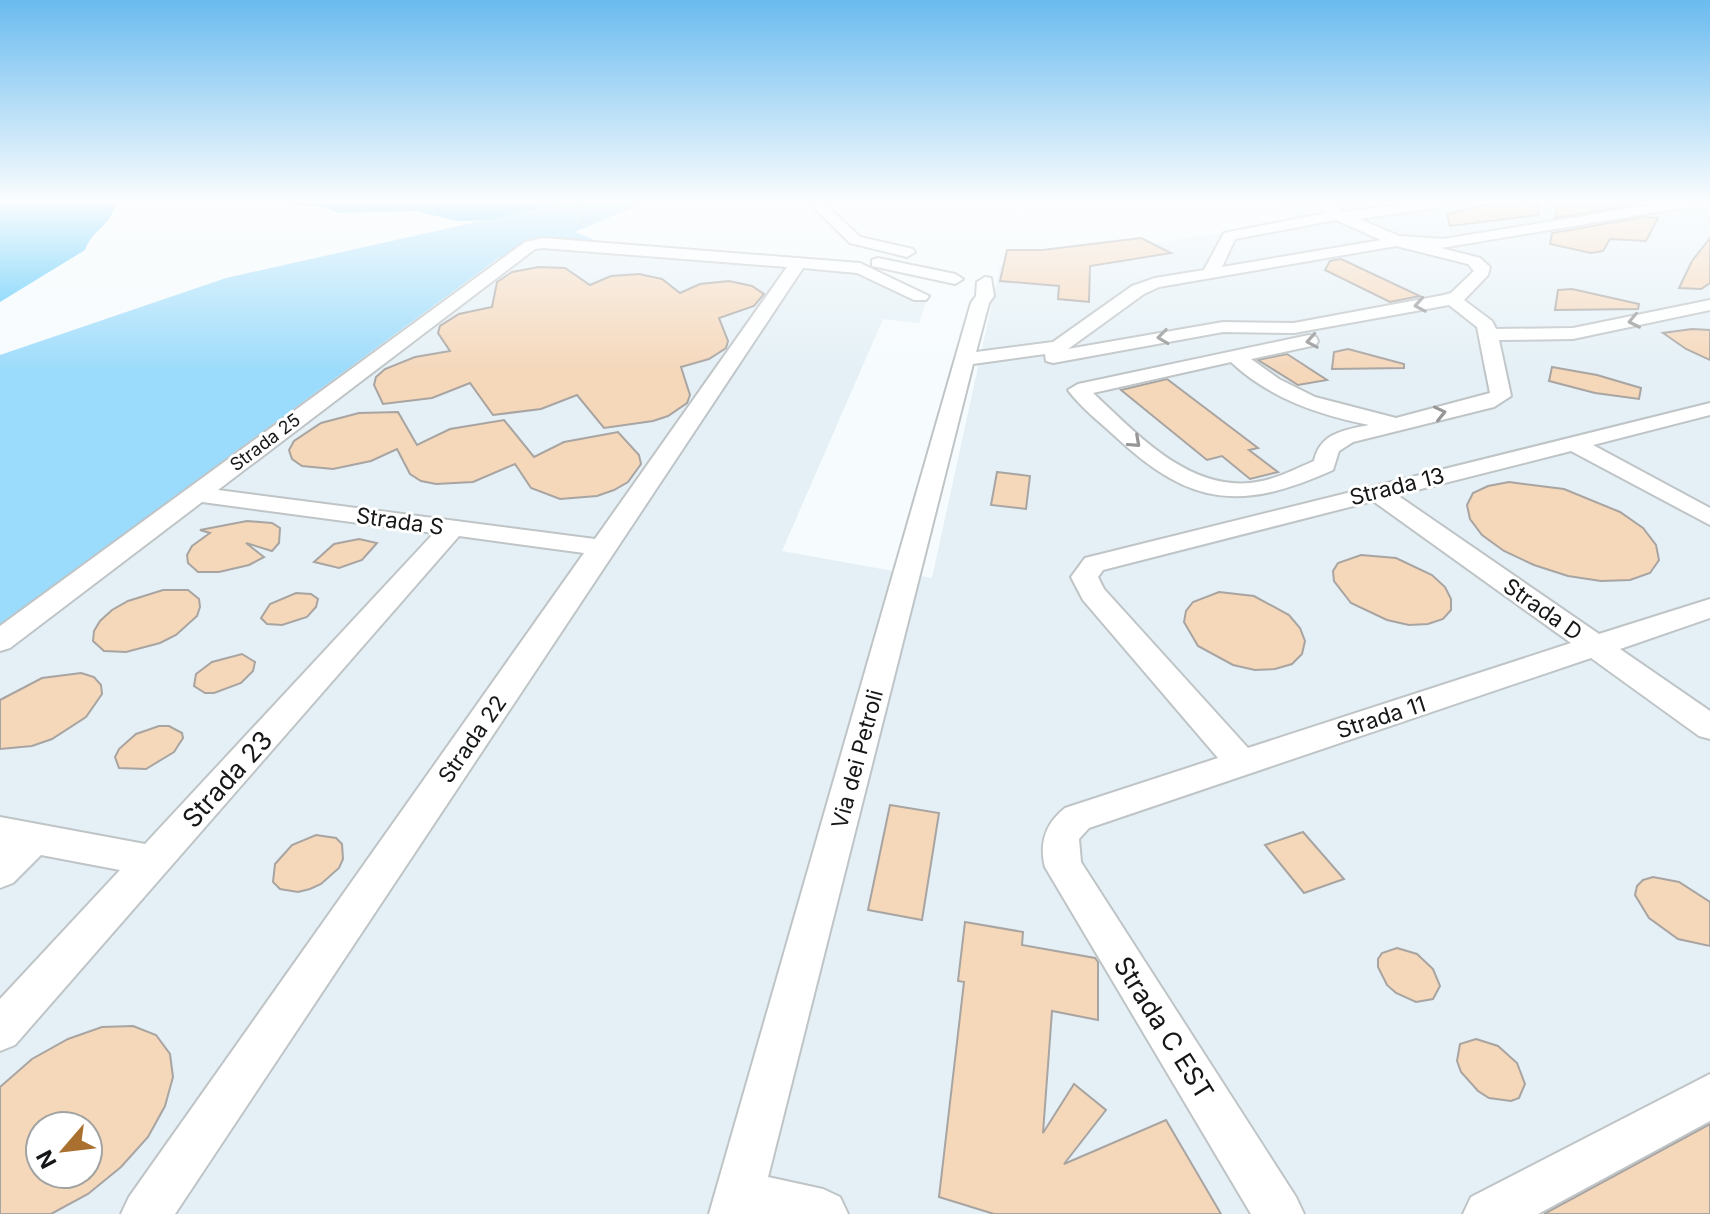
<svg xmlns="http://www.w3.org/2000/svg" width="1710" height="1214" font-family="Inter,sans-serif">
	<rect width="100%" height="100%" fill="#f6fbfd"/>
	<path fill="#e4f0f6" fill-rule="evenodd" d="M1274 203H1710V1214H0V625L500 257 508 256 530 239 866 265 929 294 919 323 883 319 782 551 932 578 1000 266 1303 221ZM40 1126H88V1174H40Z"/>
	<polygon fill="#9bdbfb" points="561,203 643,203 575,232 606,245 530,239 508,256 500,257 0,625 0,355 226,278"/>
	<g fill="#4ec5f9">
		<path d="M0 203H116C111 227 92 229 85 250L0 302Z"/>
		<polygon points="281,203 561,203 488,220 458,221 415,211 338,213 324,207"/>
	</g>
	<g fill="#f5d7ba" stroke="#a8a4a1" stroke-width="2" fill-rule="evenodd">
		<polygon points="1492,203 1537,203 1539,215 1450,226 1447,214"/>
		<polygon points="1558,203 1638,203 1638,204 1555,218"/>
		<polygon points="1644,217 1658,218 1646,241 1610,239 1603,251 1591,253 1550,244 1552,233"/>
		<polygon points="1141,238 1171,253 1090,266 1089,302 1058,299 1059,286 1000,281 1007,250 1042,250"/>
		<polygon points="1710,238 1710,283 1701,289 1679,288 1692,261"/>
		<polygon points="1341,259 1420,296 1390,302 1325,270 1330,261"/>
		<polygon points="539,267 565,268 590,285 611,276 639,274 662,279 680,293 700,284 729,281 752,286 764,294 754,306 719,318 728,341 726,348 709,359 681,367 690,395 687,403 668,416 653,421 604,428 577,395 541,409 493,415 470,383 432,398 383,404 374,385 376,377 385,369 415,357 450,351 438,333 440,326 459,314 492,307 497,282 512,272"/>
		<polygon points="1572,289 1639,304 1638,309 1555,310 1558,290"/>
		<polygon points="1692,329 1710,330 1710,360 1686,349 1663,333"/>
		<polygon points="1348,349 1404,364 1404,368 1332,369 1334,352"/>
		<polygon points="1287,354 1327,380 1298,385 1258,360"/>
		<polygon points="1552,367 1597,375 1641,388 1639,399 1595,393 1549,381"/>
		<polygon points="1167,379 1258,448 1249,450 1278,472 1250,479 1222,456 1207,460 1121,390"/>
		<polygon points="398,412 417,445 450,429 504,420 534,457 564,442 618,432 639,455 641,464 628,482 614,490 597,496 560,499 531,488 515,464 473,482 436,484 421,481 410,474 397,449 371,461 333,469 302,466 292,459 289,450 294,441 321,423 359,413"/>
		<polygon points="997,472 1030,476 1026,509 991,505"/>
		<polygon points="1509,482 1564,489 1620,512 1643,528 1656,545 1659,560 1650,573 1630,580 1601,581 1568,576 1534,565 1504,551 1482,535 1470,519 1467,505 1473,493 1488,486"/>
		<polygon points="247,521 272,523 280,528 279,543 272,551 246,543 264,557 249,565 219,572 198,572 188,563 187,555 192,546 210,533 200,530"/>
		<polygon points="359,539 377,543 362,560 339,568 314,562 334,544"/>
		<polygon points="1361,555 1396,558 1432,575 1445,587 1451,599 1451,610 1443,619 1428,624 1409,625 1387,620 1351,603 1334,581 1333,571 1338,563"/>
		<polygon points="163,590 188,590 199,599 200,607 197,616 176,635 160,643 126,652 104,651 93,641 94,631 100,621 112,610 128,601"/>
		<polygon points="1219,592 1254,596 1289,615 1300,628 1305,641 1302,654 1292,664 1275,669 1255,670 1233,665 1198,646 1184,622 1186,611 1193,602"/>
		<polygon points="296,593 311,594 318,599 316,607 307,617 282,625 267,624 261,618 270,604"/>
		<polygon points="242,654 255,662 253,671 241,683 214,693 205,693 194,686 196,674 212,662"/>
		<polygon points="81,673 94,677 101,685 102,694 86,717 52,739 32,746 0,749 0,700 42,678"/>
		<polygon points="159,726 169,726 182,733 183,738 174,752 146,769 119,768 115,757 119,749 136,734"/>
		<polygon points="890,805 939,813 922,920 868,910"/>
		<polygon points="1303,832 1344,879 1304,893 1265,845"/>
		<polygon points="316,835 336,838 342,844 343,859 339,868 321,884 310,889 298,892 280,889 273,882 275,864 292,845"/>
		<polygon points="1653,877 1679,882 1710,902 1710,946 1678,939 1649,918 1635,895 1637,886 1643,880"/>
		<polygon points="965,922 1023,932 1022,945 1095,958 1098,962 1098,1020 1052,1011 1043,1133 1074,1084 1106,1110 1064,1164 1166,1120 1221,1214 994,1214 939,1197 964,982 958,981"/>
		<polygon points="1397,948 1417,954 1433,969 1440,986 1433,999 1416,1002 1396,993 1387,985 1378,967 1378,959 1382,953"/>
		<path d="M133 1026 156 1035 170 1054 173 1077 165 1106 148 1137 121 1167 88 1194 51 1214H0V1087L32 1059 68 1039 102 1027ZM40 1126H88V1174H40Z"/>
		<polygon points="1476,1039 1498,1046 1517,1063 1525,1084 1519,1098 1511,1101 1489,1098 1478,1091 1461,1072 1457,1061 1460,1044"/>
		<polygon points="1710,1124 1710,1214 1544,1214"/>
	</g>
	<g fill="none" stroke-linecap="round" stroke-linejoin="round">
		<g stroke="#bfc4c6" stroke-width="4">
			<g id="minor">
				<polygon points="809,203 824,203 860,237 913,249 915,252 907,257 850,243"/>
				<path d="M1319 203H1333L1344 212 1413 203H1448L1441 207 1359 219 1399 236 1443 239 1663 203H1694L1687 207 1441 248 1480 258 1490 267 1488 275 1464 300 1492 321 1496 329 1573 328 1710 300V310L1573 339 1499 340 1511 396 1494 407 1353 442 1339 451 1333 470C1242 511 1191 507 1116 437 1100 422 1081 408 1068 390L1078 384 1309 335 1316 337 1318 341 1316 345 1251 359 1279 379 1315 397 1396 418 1490 393 1477 327 1449 305 1294 333 1223 332 1053 363 1046 361 1045 354 973 364 768 1177 823 1189 840 1197 848 1214H709L971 303 976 296 977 282 985 277 991 278 994 296 989 303 976 352 1053 342 1132 286 1155 278 1204 270 1224 233 1326 213ZM1336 220 1381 240 1222 267 1235 239ZM1396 246 1468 264 1474 271 1451 293 1444 295 1294 323 1223 322 1068 349 1144 294 1159 287ZM1231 362C1269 398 1319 415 1369 425 1344 430 1320 433 1314 461 1293 470 1273 481 1250 483 1186 489 1135 432 1093 393Z"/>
				<path d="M543 238 860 263 929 296 926 300H914L857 273 803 268 175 1214H121L129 1197 584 553 459 536 15 1045 0 1051V999L120 870 41 855 13 883 0 888V817L145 844 434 533 202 502 10 648 0 651V626L525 242ZM543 248 787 267 595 539 218 490 535 249Z"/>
				<polygon points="878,258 955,274 963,279 955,284 872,266 872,260"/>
				<path d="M1710 403V415L1593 445 1710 508V525L1571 451 1397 495 1599 634 1710 599V618L1620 649 1710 711V739L1699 736 1591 658 1089 828 1079 839 1081 862 1296 1197 1304 1214H1251L1045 867C1039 843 1045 824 1065 808L1218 758 1083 600 1071 577 1085 558ZM1373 501 1571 643 1248 748 1104 589 1098 577 1103 570Z"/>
				<polygon points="1710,1074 1710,1121 1538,1214 1463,1214 1471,1197"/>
			</g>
		</g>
		<polyline stroke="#adb1b3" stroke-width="2" stroke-dasharray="2 2" stroke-linecap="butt" points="580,227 584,219 582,203"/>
		<use href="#minor" fill="#fff" fill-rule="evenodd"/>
	</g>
	<defs><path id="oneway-chevron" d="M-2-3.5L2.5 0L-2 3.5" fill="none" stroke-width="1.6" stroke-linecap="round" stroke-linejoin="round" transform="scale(2)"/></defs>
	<g stroke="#969697">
		<use href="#oneway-chevron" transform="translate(1420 305) rotate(170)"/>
		<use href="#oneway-chevron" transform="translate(1634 321) rotate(168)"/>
		<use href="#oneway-chevron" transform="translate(1163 337) rotate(173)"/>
		<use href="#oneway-chevron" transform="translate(1312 341) rotate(170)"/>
		<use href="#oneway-chevron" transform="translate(1440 413) rotate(-13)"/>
		<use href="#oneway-chevron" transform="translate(1135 442) rotate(42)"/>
	</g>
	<linearGradient id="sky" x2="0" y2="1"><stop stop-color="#6abbef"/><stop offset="0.54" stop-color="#fbfdfe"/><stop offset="1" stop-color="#fbfdfe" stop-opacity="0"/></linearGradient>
	<rect width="1710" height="373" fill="url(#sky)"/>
	<g text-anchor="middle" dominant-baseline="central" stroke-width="6" stroke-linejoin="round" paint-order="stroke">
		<g font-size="18" fill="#151617" stroke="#fff">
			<text transform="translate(265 442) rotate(-37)">Strada 25</text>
		</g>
		<g font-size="22" fill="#151617" stroke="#fff">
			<text transform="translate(1397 486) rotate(-14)">Strada 13</text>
			<text transform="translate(400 521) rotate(8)">Strada S</text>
			<text transform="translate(1543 609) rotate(35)">Strada D</text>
			<text transform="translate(1381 717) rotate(-18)">Strada 11</text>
			<text transform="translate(472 739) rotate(-55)">Strada 22</text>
			<text transform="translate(857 759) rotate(-75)">Via dei Petroli</text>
		</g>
		<g font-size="26" fill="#151617" stroke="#fff">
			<text transform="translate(227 779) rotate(-48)">Strada 23</text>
			<text transform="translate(1164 1028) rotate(58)">Strada C EST</text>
		</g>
	</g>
	<g transform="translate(64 1150) rotate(242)"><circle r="38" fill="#ffffff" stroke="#a1a2a2" stroke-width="2"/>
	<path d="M0-6L14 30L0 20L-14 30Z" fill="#a9702f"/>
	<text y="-12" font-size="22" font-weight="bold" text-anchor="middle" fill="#151617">N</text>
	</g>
</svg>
